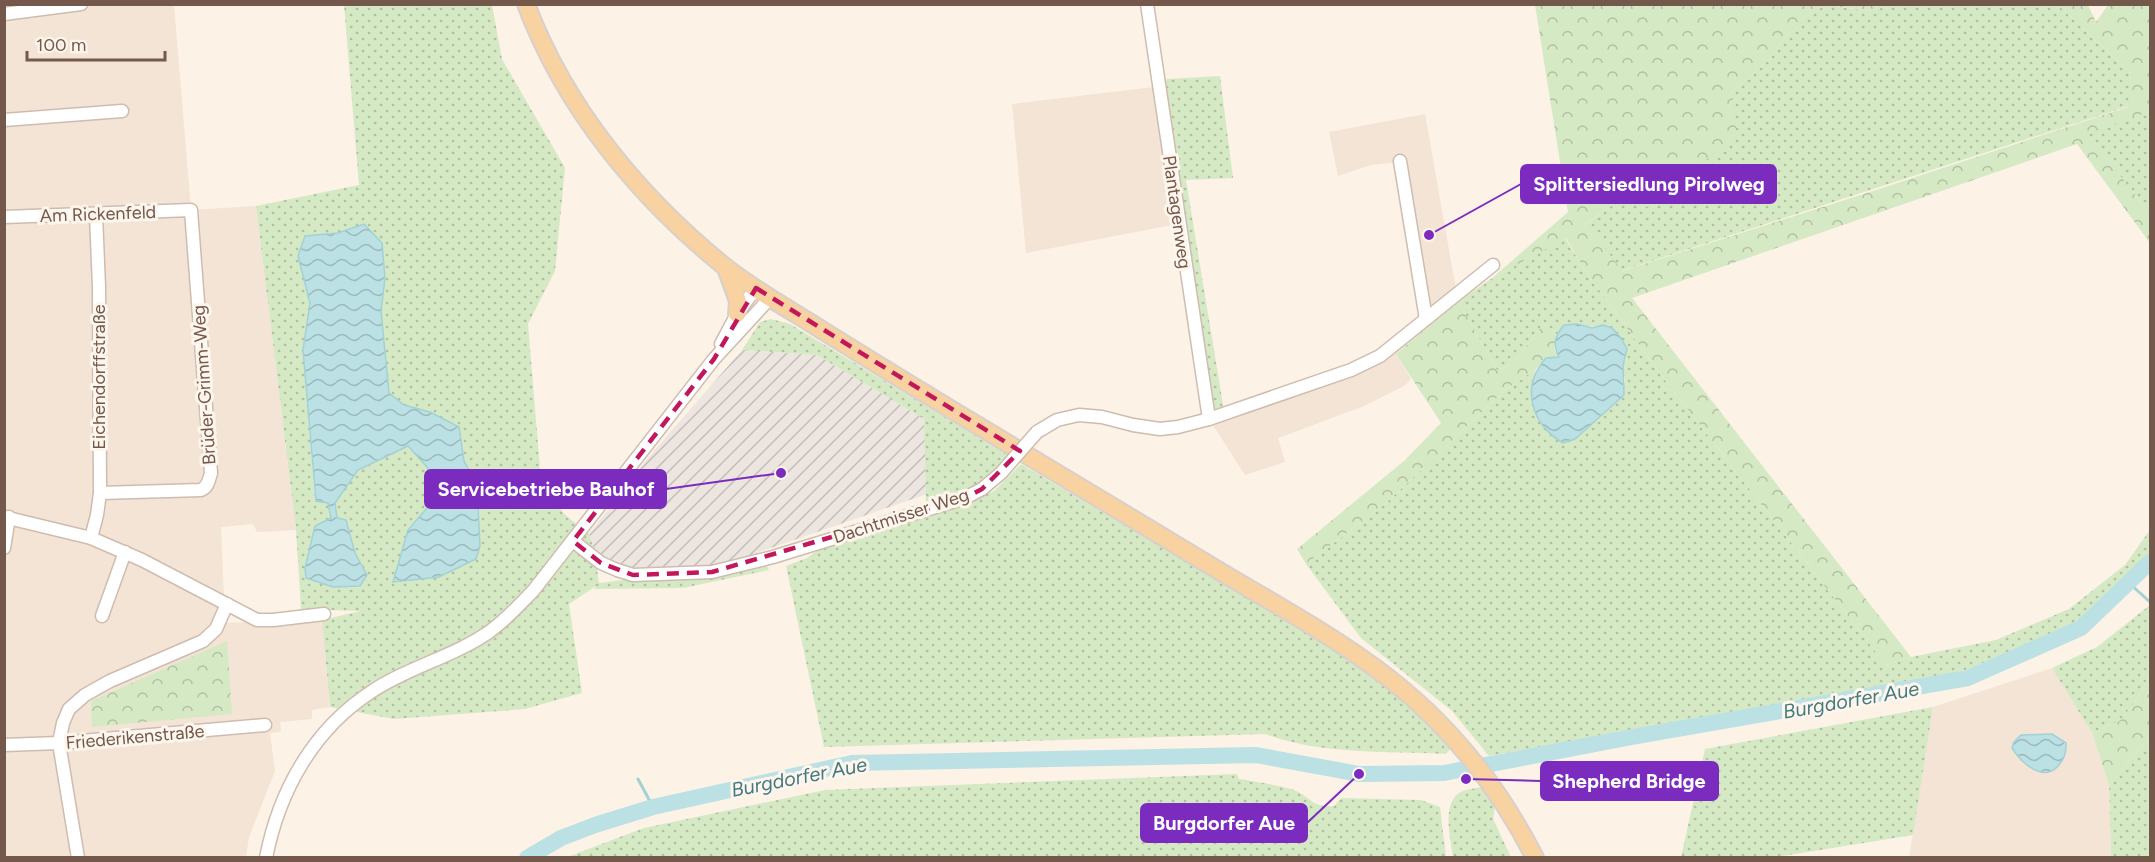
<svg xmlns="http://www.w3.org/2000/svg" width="2155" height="862" font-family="Figtree,sans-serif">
	<defs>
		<pattern id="industrial-furrows" width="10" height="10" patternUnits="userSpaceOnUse" patternTransform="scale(1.5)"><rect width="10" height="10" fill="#ece5e0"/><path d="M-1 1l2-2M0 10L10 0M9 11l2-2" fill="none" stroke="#c4bcb8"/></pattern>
		<pattern id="grass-dots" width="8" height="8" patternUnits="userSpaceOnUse" patternTransform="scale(1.5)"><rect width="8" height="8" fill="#d6e9c5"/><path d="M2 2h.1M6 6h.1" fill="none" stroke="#b2c0a2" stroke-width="1.8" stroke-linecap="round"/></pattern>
		<pattern id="forest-crowns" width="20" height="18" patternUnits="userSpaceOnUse" patternTransform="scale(1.5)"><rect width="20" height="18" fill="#d6e9c5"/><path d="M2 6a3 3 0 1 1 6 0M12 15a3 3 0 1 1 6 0" fill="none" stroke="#b2c0a2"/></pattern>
		<pattern id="water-waves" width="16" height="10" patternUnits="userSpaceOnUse" patternTransform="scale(1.5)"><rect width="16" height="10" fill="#bbe1e5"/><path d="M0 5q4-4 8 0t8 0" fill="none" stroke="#9db9bc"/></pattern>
	</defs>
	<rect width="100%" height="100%" fill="#fcf2e6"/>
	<g fill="#f3e4d5">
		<polygon points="81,4 174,5 191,210 256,206 296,530 257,532 253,524 221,527 225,623 322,620 330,707 312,710 312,719 280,722 281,732 270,733 275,771 249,837 246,857 5,857 4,15"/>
		<polygon points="1154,87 1172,225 1026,253 1012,104"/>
		<polygon points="1425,114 1458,301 1396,354 1411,379 1404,386 1364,406 1278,438 1285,462 1245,475 1209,419 1351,370 1425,319 1400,162 1371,165 1338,176 1329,132"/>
		<polygon points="2052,668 2092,733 2109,785 2111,857 1909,858 1933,707"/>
	</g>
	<polygon fill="url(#industrial-furrows)" points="742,350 817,355 924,419 927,494 716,567 636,571 616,565 594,549 589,534 653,452"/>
	<g fill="url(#grass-dots)" fill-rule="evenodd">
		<polygon points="1893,4 2058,5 2131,73 2129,106 1621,271 1586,224 1624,197 1732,92 1770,59 1795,23 1826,5 1870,11"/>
		<path d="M344 5H492L502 59 565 168 555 271 528 324 541 481 564 514 589 534 594 549 599 583 765 562 769 570 683 588 594 589 596 586 569 604 582 693 525 709 394 719 330 707 322 620 361 611 301 609 296 530 256 206 359 185ZM364 225 385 278 381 311 389 394 404 405 430 412 459 427 464 461 477 486 393 582 408 530 439 494 427 467 408 446 358 470 335 503 337 518 349 528 355 553 367 575 331 518 328 503 315 500 303 350 310 303 305 236 338 233Z"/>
		<polygon points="1220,76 1233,178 1186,180 1224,411 1215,412 1209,404 1163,84 1167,79"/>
		<polygon points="2150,106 2150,214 2086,133 2148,112"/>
		<path d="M1565 238 1584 269 1661 375 1886 665 1911 657 1996 640 2069 609 2125 565 2150 530V555L2080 623 2034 646 1985 665 1918 682 1489 756 1452 711 1361 638 1306 564 1385 504 1506 389 1536 369C1529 393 1527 407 1546 426 1551 432 1556 439 1563 443L1625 382 1623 365 1626 358 1603 325C1590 329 1578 324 1564 325L1556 335 1544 323 1512 365 1497 370 1458 301 1491 279Z"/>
		<polygon points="771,319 790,324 1009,456 975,486 926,504 924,419 817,355 742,350 760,322"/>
		<path d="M1021 464 1346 656C1384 684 1419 713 1452 747L1446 754C1387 751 1321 755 1265 734L824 747 786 566 807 558 823 546 971 501 994 491Z"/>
		<polygon points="2150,605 2150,673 2139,696 2121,720 2092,733 2052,668 2097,647"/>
		<polygon points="1933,707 1913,835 1777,857 1681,857 1705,749"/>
		<polygon points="2150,737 2150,857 2111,857 2109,785"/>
		<path d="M1237 774 1239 779C1256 782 1274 784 1291 789 1309 794 1310 808 1334 806L1341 798 1421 800 1440 807 1446 857H567L644 828 825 790Z"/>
		<path d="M1482 787 1495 807 1493 819 1511 857H1453C1451 839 1440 800 1463 791 1469 789 1476 788 1482 787Z"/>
	</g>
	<g fill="url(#forest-crowns)">
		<polygon points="1535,5 1893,5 1870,11 1826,5 1795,23 1770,59 1732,92 1737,135 1648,207 1624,197 1587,223 1622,271 1876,190 2128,107 2131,73 2058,5 2088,5 2096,22 2108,5 2150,5 2150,106 2149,112 2087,133 2150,214 2150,243 2077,144 1632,298 1911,657 1886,665 1661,375 1584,269 1566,238 1491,279 1568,212"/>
		<polygon points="1458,301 1497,370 1512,365 1544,323 1556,335 1554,349 1559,357 1546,358 1536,369 1506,389 1385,504 1306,564 1297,549 1404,461 1441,423 1396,354"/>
		<polygon points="227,641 232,714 92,727 91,701"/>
		<polygon points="2150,673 2150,737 2109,785 2092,733 2121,720 2139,696"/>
	</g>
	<g fill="url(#water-waves)" stroke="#a2d1d6" stroke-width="1.5">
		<polygon points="364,224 382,243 385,278 381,311 389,393 404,405 430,412 459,427 464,461 477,486 480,546 476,559 439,577 393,582 408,530 439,494 427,467 408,446 358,470 335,503 337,518 346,520 355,553 367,575 360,586 333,587 306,578 305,568 315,526 331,518 328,503 316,501 303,350 310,303 298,256 305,236 338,233"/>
		<path d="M1577 324 1592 328 1603 325 1612 328 1621 338 1627 349 1623 365 1624 395 1575 439 1563 443C1531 424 1520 387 1546 358L1559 357C1552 344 1555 336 1564 325Z"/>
		<path d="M2052 734 2066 743C2066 753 2065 757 2059 765 2043 784 2021 762 2012 748L2014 742 2021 735Z"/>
	</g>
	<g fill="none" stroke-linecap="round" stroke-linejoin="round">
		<g stroke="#a2d1d6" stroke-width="3">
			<polyline points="2129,583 2150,602"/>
			<polyline points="638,779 653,807"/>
		</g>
		<polyline stroke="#bbe1e5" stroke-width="16" points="527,858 561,838 595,825 653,807 852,763 1256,755 1359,774 1444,773 1632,737 1968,678 2081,628 2150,562"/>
		<g stroke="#cfbcb0" stroke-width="15">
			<g id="minor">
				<polyline points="1147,4 1209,419"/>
				<polyline points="4,14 81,4"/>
				<polyline points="4,120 122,111"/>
				<polyline points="1400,161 1426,319"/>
				<path d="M4 217 191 210 211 473C209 480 208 487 201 490L100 493"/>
				<polyline points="721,344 737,314 756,288"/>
				<polyline points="1037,432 1057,420 1079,415 1102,417 1133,425 1160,429 1178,427 1209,419 1351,370 1380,356 1493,265"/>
				<polyline points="4,517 91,538 142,560 257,620 273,620 324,614"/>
				<polyline points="91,538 97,515 100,493 99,287 96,215"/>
				<polyline points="573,541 601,563 617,570 633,575 712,572 773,557 965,498 982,489 1001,473"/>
				<polyline points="4,548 9,517"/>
				<polyline points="102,616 125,552"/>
				<polyline points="4,745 59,743 265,725"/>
				<polyline points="78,858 59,743 63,723 69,709 85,695 110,681 203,641 216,629 227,604"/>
				<path d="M266 858C279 791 313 730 371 692 408 667 453 657 489 632 506 620 519 605 533 591L714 359 770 298"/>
			</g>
		</g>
		<g stroke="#d8d0cd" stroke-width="20">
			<g id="major">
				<path d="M526 4C565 108 639 197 724 266 750 287 780 304 809 322 855 351 901 379 947 407 1040 463 1133 519 1226 575 1282 608 1340 640 1391 680 1452 728 1500 789 1535 858"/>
				<polyline points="726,268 738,301 737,314"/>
			</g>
		</g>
		<use href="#minor" stroke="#fff" stroke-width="12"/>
		<use href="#major" stroke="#f8d2a1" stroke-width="16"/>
		<g stroke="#cfbcb0" stroke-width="15" stroke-linecap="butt">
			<polyline id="minor-bridge" points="1001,473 1037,432"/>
		</g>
		<use href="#minor-bridge" stroke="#fff" stroke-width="12"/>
	</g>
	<path fill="none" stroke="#c2185b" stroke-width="4.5" stroke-dasharray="12 8" stroke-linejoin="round" d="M756 288 1020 451 982 489 965 498 712 572 633 575 601 563 573 541 714 359Z"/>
	<g text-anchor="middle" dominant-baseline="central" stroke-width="6" stroke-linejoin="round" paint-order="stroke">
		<g font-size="18" fill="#74584c" stroke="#fef6ec">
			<text transform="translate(1177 212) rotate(82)">Plantagenweg</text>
			<text transform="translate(98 214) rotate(-2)">Am Rickenfeld</text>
			<text transform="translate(99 377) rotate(-90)">Eichendorffstraße</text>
			<text transform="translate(204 385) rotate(-94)">Brüder-Grimm-Weg</text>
			<text transform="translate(901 516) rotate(-18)">Dachtmisser Weg</text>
			<text transform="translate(135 737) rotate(-5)">Friederikenstraße</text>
		</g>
		<g font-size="20" font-style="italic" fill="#437a80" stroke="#fef6ec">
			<text transform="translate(1851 700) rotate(-10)">Burgdorfer Aue</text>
			<text transform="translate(799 777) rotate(-11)">Burgdorfer Aue</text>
		</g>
	</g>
	<path fill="none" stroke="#7b2cbf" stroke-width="2" d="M1429 235L1521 184M781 473L666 489M1466 779L1541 781M1359 774L1307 823"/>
	<g fill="#7b2cbf" stroke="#fef6ec" stroke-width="2">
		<circle cx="1429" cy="235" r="6"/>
		<circle cx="781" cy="473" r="6"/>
		<circle cx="1466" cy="779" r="6"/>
		<circle cx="1359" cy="774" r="6"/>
	</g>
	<g fill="#7b2cbf" stroke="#7b2cbf" stroke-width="2">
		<rect x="1521" y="165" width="255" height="38" rx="6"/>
		<rect x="425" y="470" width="241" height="38" rx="6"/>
		<rect x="1541" y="762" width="177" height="38" rx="6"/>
		<rect x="1141" y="804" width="166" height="38" rx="6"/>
	</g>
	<g font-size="20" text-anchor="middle" font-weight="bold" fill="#fff">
		<text x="1649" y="191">Splittersiedlung Pirolweg</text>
		<text x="546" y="496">Servicebetriebe Bauhof</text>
		<text x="1629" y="788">Shepherd Bridge</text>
		<text x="1224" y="830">Burgdorfer Aue</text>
	</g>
	<rect width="2155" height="862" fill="none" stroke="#74584c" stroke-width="12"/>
	<path d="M27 51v9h138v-9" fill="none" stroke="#74584c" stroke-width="3"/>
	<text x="36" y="51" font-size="18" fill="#74584c" stroke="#fef6ec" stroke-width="4.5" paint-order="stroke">100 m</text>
</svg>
